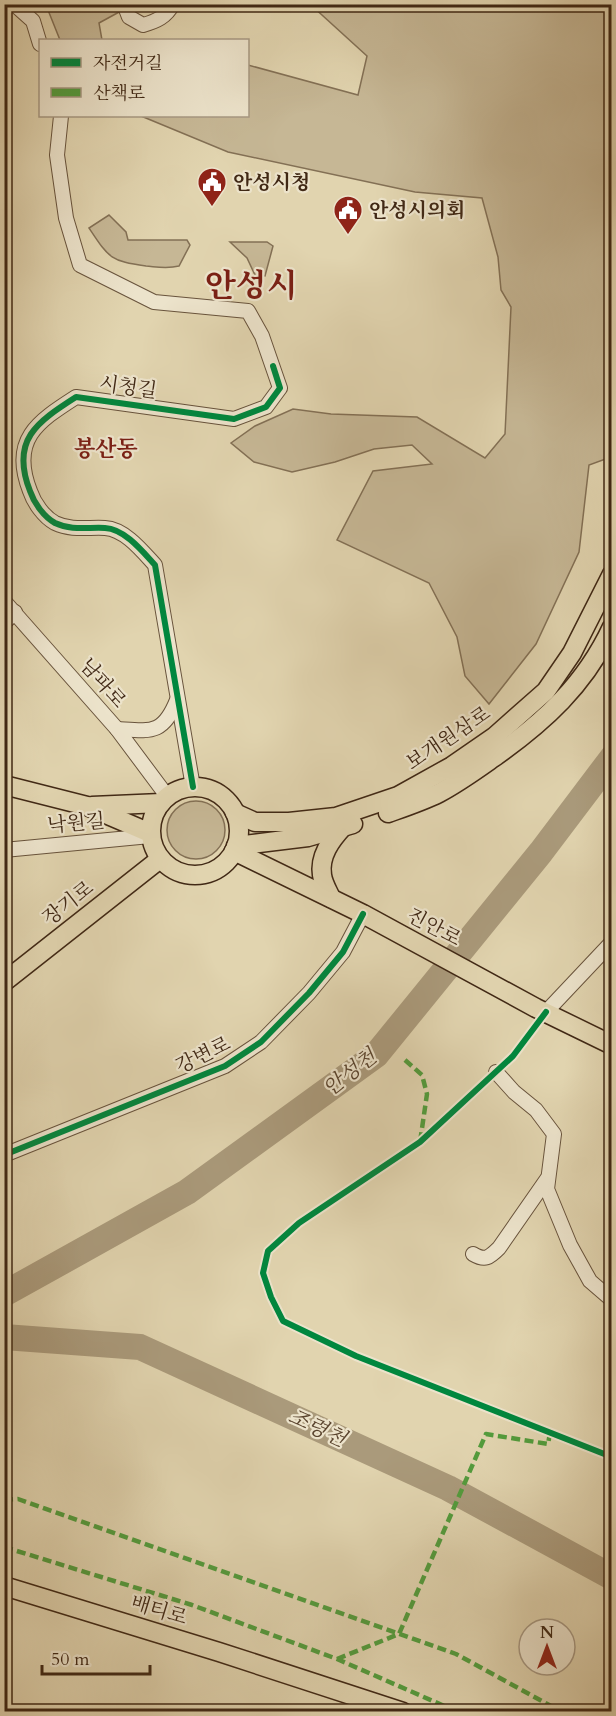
<svg xmlns="http://www.w3.org/2000/svg" width="616" height="1716" font-family="Cardo,'Noto Serif KR',serif">
	<rect width="100%" height="100%" fill="#e1d4af"/>
	<filter id="stains"><feTurbulence type="fractalNoise" baseFrequency=".00333" numOctaves="4"/><feColorMatrix values="0 0 0 0 .2 0 0 0 0 .09 0 0 0 0 .02 0 0 0 .5 -.17"/></filter>
	<radialGradient id="worn" r=".72"><stop offset=".6" stop-color="#630" stop-opacity="0"/><stop offset="1" stop-color="#630" stop-opacity=".3"/></radialGradient>
	<g fill="#c6b795" stroke="#837055" stroke-width="1.5">
		<polygon points="46,5 132,5 99,23 102,40 60,40"/>
		<polygon points="311,5 611,5 611,457 589,465 579,552 536,644 489,704 465,676 457,637 429,583 337,540 373,471 432,464 412,445 374,449 335,462 292,472 254,462 231,443 255,426 293,409 331,414 417,417 485,458 505,434 511,307 501,290 498,257 482,198 415,192 228,152 141,116 248,116 248,65 358,95 367,56"/>
		<path d="M109 215 126 232 128 240H187L190 245 179 266C167 269 158 267 146 266 110 261 109 258 89 228Z"/>
		<polygon points="230,242 267,242 273,246 265,276 255,275 247,258"/>
		<circle cx="196" cy="830" r="29"/>
	</g>
	<g fill="none" stroke-linecap="round" stroke-linejoin="round">
		<g stroke="#aa9a7b" stroke-width="26">
			<polyline points="4,1294 187,1192 376,1055 541,852 612,758"/>
			<polyline points="4,1337 140,1347 448,1488 612,1577"/>
		</g>
		<g stroke="#68533c" stroke-width="16">
			<g id="minor">
				<polyline points="14,4 33,21 40,44"/>
				<path d="M124 4 129 17 143 25C157 21 166 17 173 4"/>
				<path d="M61 116 57 155 66 218 80 265 154 302 248 311 262 336 280 388 266 407 234 419 76 397C37 422 10 440 30 491 34 503 44 517 55 523 72 531 88 527 105 528 125 529 143 552 155 565L193 787"/>
				<polyline points="4,601 117,729 167,796"/>
				<polyline points="4,623 15,612"/>
				<path d="M117 729C151 731 163 735 177 700"/>
				<polyline points="4,850 150,836"/>
				<polyline points="546,1012 612,942"/>
				<polyline points="496,1072 514,1092 536,1110 554,1134 547,1189 570,1245 590,1281 612,1300"/>
				<polyline points="4,1155 225,1066 261,1042 309,993 343,952 363,914"/>
				<path d="M473 1254C485 1261 489 1258 499 1248L547 1179"/>
			</g>
		</g>
		<g stroke="#402815" stroke-width="21">
			<g id="major">
				<polyline points="4,785 87,806 150,833"/>
				<circle cx="195" cy="831" r="44"/>
				<polyline points="92,806 161,803"/>
				<polyline points="235,813 255,822 289,822 336,817 398,796 452,766 494,737 546,691 572,653 612,574"/>
				<path d="M388 813C405 807 423 801 439 793 458 783 476 770 493 758 544 722 585 685 612 627"/>
				<polyline points="236,846 308,837 353,824"/>
				<polyline points="234,851 363,914 536,1008 612,1045"/>
				<path d="M331 898C328 891 323 883 322 875 319 856 331 840 343 827"/>
				<polyline points="4,982 160,859"/>
				<polyline points="4,1586 219,1652 403,1712"/>
			</g>
		</g>
		<use href="#minor" stroke="#ece3cb" stroke-width="14"/>
		<use href="#major" stroke="#e1d4af" stroke-width="18"/>
		<g stroke="#539c3d" stroke-width="4.5" stroke-dasharray="9 4.5" stroke-linecap="butt">
			<polyline points="405,1060 422,1075 427,1094 420,1142"/>
			<polyline points="4,1500 18,1499 456,1654 562,1712"/>
			<polyline points="4,1547 192,1605 337,1659 458,1712"/>
			<polyline points="337,1659 399,1634 486,1434 548,1444 550,1433"/>
		</g>
		<g stroke="#ece3cb" stroke-width="10">
			<g id="cycleway">
				<path d="M193 787 155 565C143 552 125 529 105 528 88 527 72 531 55 523 44 517 34 503 30 491 10 440 37 422 76 397L234 419 266 407 280 388 273 366"/>
				<polyline points="546,1012 513,1056 420,1142 299,1223 268,1251 263,1273 271,1297 283,1321 356,1356 612,1457"/>
				<polyline points="4,1155 225,1066 261,1042 309,993 343,952 363,914"/>
			</g>
		</g>
		<use href="#cycleway" stroke="#00873e" stroke-width="6"/>
	</g>
	<defs>
		<g id="civic-pin" transform="scale(1.5)"><path d="M0 17L-7.5 6A9.5 9.5 0 1 1 7.5 6Z" fill="#8f2418" stroke="#ece3cb"/><path d="M-.6-6.5H3V-4.5H.6V-3L4-1V1h2V6H-6V1h2V-1L-.6-3ZM-1.2 2.5V6h2.4V2.5Z" fill="#fff"/></g>
	</defs>
	<g fill-rule="evenodd">
		<use href="#civic-pin" x="212" y="182"/>
		<use href="#civic-pin" x="348" y="210"/>
	</g>
	<g text-anchor="middle" dominant-baseline="central" stroke-width="4.5" stroke-linejoin="round" paint-order="stroke">
		<g font-size="20" font-weight="bold" fill="#402815" stroke="#ece3cb" text-anchor="start">
			<text x="233" y="182">안성시청</text>
			<text x="369" y="210">안성시의회</text>
		</g>
		<g font-size="20" fill="#402815" stroke="#ece3cb">
			<text transform="translate(128 387) rotate(8)">시청길</text>
			<text transform="translate(103 683) rotate(49)">남파로</text>
			<text transform="translate(448 738) rotate(-34)">보개원삼로</text>
			<text transform="translate(76 823) rotate(-5)">낙원길</text>
			<text transform="translate(68 903) rotate(-38)">장기로</text>
			<text transform="translate(434 927) rotate(28)">진안로</text>
			<text transform="translate(203 1055) rotate(-26)">강변로</text>
			<text transform="translate(159 1610) rotate(17)">배티로</text>
		</g>
		<g font-size="21" font-style="italic" fill="#5a442e" stroke="#ece3cb">
			<text transform="translate(350 1073) rotate(-38)">안성천</text>
			<text transform="translate(317 1428) rotate(25)">조령천</text>
		</g>
		<g font-size="22" font-weight="bold" fill="#7a1f14" stroke="#ece3cb">
			<text x="106" y="449">봉산동</text>
		</g>
		<g font-size="32" font-weight="bold" fill="#7a1f14" stroke="#ece3cb">
			<text x="251" y="286">안성시</text>
		</g>
	</g>
	<rect width="616" height="1716" fill="none" stroke="#e1d4af" stroke-width="24"/>
	<rect x="6" y="6" width="604" height="1704" fill="none" stroke="#402815" stroke-width="3"/>
	<rect x="12" y="12" width="592" height="1692" fill="none" stroke="#402815" stroke-width="1.5"/>
	<rect x="39" y="39" width="210" height="78" fill="#ece3cb" stroke="#a79882" stroke-width="1.5"/>
	<rect x="51" y="58" width="30" height="9" fill="#00873e" stroke="#a79882" stroke-width="1.5"/>
	<text x="93" y="69" font-size="18" fill="#402815">자전거길</text>
	<rect x="51" y="88" width="30" height="9" fill="#539c3d" stroke="#a79882" stroke-width="1.5"/>
	<text x="93" y="99" font-size="18" fill="#402815">산책로</text>
	<g transform="translate(547 1647)"><circle r="28" fill="#ece3cb" stroke="#a79882" stroke-width="1.5"/>
	<path d="M0-4.5L10 22L0 15L-10 22Z" fill="#8f2418"/>
	<text y="-9" font-size="16" font-weight="bold" text-anchor="middle" fill="#402815">N</text>
	</g>
	<path d="M42 1665v9h108v-9" fill="none" stroke="#402815" stroke-width="3"/>
	<text x="51" y="1665" font-size="18" fill="#402815" stroke="#ece3cb" stroke-width="4.5" paint-order="stroke">50 m</text>
	<rect width="100%" height="100%" filter="url(#stains)"/>
	<rect width="100%" height="100%" fill="url(#worn)"/>
</svg>
